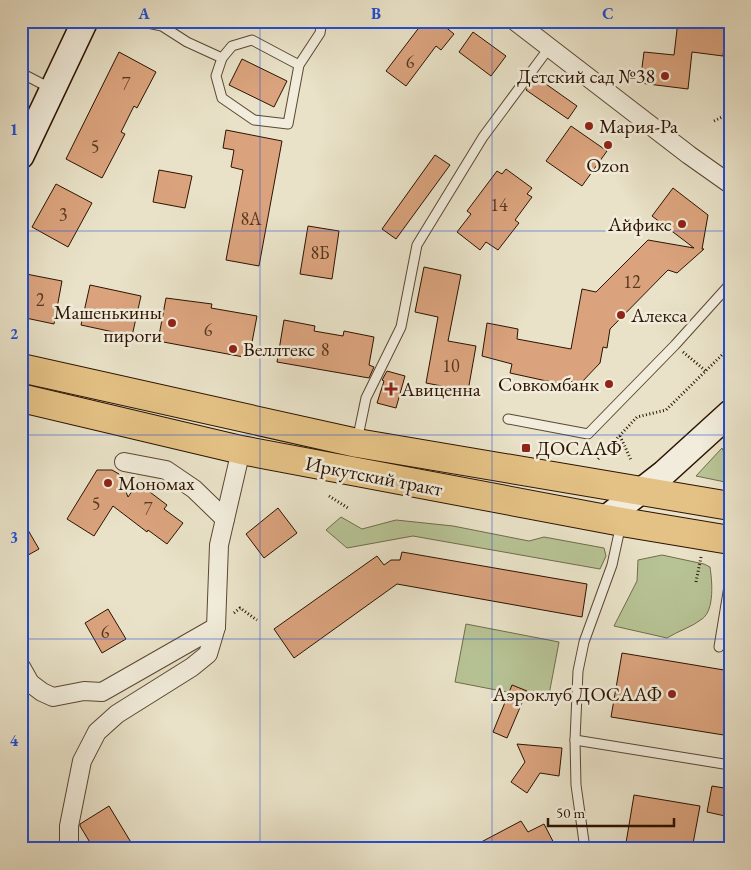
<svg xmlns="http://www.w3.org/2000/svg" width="751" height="870" font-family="'EB Garamond',serif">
	<rect width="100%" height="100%" fill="#e9e2c8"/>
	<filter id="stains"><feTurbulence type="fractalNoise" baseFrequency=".004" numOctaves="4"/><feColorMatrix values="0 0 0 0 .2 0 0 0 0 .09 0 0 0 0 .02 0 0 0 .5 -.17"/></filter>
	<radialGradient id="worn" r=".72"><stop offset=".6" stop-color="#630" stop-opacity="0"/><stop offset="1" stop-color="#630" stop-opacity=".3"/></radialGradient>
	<g fill="#b7c395" stroke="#726b4a">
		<polygon points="722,448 730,466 730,483 696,476"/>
		<polygon points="341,517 362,529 396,520 453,526 529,541 544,537 604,548 606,556 600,569 413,536 347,548 326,530"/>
		<path d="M662 555 704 564 710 567C712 580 715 610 702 619 692 627 678 631 667 638L614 626 637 581 638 560Z"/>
		<polygon points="466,624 559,642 548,700 455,682"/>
	</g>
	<g fill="#daa37d" stroke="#2c1300">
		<polygon points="424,21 438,21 454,34 441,50 436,46 406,86 386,71"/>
		<polygon points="678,21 727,22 723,56 692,52 688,89 640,83 644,52 674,55"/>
		<polygon points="473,32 506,56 491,76 459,52"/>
		<polygon points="119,52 156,72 137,108 134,106 121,132 125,134 102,178 66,159"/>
		<polygon points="242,59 287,81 274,107 229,85"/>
		<polygon points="536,77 577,106 568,119 526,90"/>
		<polygon points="571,126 607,151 582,186 546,161"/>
		<polygon points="226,130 282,141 259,266 226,260 243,170 231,167 234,150 223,148"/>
		<polygon points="435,155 450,165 396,239 382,229"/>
		<polygon points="506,169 532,188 527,194 532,197 515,220 519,223 498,250 486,242 480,250 457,232 471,214 467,211 497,171 502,174"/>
		<polygon points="159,170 192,176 185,208 153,202"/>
		<polygon points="56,184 92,203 68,247 32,227"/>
		<polygon points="673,188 708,215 702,249 704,249 677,273 668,270 610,329 607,348 603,347 600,363 580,384 566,380 565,385 510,373 512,364 482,356 487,323 518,329 517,339 571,349 582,289 596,292 648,240 694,248 652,216"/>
		<polygon points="308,226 339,231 332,279 300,274"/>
		<polygon points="424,267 461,275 448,341 476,346 468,391 426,383 438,317 415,312"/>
		<polygon points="21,273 62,281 54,324 21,317"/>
		<polygon points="90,285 141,296 132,336 81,325"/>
		<polygon points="166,298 212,304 211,308 257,316 249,358 158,341"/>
		<polygon points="284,320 315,326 314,331 343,336 344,331 374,337 369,365 374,367 369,378 277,362"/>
		<polygon points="387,371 405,376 396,408 377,403 384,381 382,380"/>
		<polygon points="97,470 112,470 119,474 128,497 138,483 167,505 164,509 183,523 167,544 148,530 147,532 113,506 94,536 67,519"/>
		<polygon points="278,508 297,533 264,558 246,534"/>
		<polygon points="21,518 39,549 21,559"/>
		<polygon points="402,552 587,584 582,617 397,584 294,658 274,629 377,556 384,565 391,560 400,560"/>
		<polygon points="108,609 126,639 102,653 85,623"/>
		<polygon points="622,653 730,671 730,736 611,717"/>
		<polygon points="512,685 527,691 507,738 493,732"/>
		<polygon points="517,744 562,748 559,776 540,773 527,793 511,782 525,762"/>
		<polygon points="712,786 730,789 730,817 707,812"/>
		<polygon points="634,795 700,806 692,849 625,849"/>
		<polygon points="109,806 135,849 94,849 80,826 80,824"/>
		<polygon points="521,821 528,832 544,824 557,849 468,849"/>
	</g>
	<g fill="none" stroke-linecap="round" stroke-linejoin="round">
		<g stroke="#5b4732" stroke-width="11">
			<g id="lane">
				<polyline points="138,21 162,26 187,42 222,58 216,76 222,98 254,120 288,124 299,65 320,33 322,21"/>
				<polyline points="222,58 232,46 252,40 299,65"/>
				<polyline points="21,73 52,89"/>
				<polyline points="508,419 588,434 675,345 730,284"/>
				<polyline points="357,441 366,398 401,327 417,245 483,137 549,48"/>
				<polyline points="719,647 730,580"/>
				<polyline points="575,740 730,765"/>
				<polyline points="585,849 576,785 575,740 578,671 584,642 612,565 621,524"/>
			</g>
		</g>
		<g stroke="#5b4732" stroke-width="20">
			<g id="street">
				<polyline points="515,21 689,155 730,184"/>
				<polyline points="124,462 166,470 194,489 225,519"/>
				<polyline points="21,667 30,683 42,692 53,697 84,691 102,692 216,627"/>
				<polyline points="69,849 69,826 82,761 97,732 117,714 192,667 208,654 216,627 219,545 241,450"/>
			</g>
		</g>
		<g stroke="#2c1300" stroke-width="28">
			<g id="secondary">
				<polyline points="21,156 85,21"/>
				<polyline points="605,519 664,473 730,413"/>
			</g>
		</g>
		<g stroke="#2c1300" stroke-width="30">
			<g id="primary">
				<polyline points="21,368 357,443 730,506"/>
				<polyline points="21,398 241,450 622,522 730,540"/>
			</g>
		</g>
		<g stroke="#2c1300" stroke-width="3" stroke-dasharray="1 2.5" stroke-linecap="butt">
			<polyline points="714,121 730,113"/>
			<polyline points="683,352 706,371"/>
			<polyline points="620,436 631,460"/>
			<polyline points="598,459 637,417 666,410 730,347"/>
			<polyline points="329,496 348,508"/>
			<polyline points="696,582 701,557"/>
			<polyline points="234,613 240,608 257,620"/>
		</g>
		<use href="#lane" stroke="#f1ecdb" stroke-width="9"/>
		<use href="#street" stroke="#f1ecdb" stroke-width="18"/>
		<use href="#secondary" stroke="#f1ecdb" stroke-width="25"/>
		<use href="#primary" stroke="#e4c184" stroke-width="28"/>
	</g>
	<path fill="none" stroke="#1d4ed8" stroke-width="1" stroke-opacity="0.55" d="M260 21V849M492 21V849M21 231H730M21 435H730M21 639H730"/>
	<g fill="#8f2418" stroke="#f1ecdb" stroke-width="2">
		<circle cx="665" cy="76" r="5"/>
		<circle cx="589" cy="126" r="5"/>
		<circle cx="608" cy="145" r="5"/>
		<circle cx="682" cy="224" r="5"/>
		<circle cx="621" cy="315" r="5"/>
		<circle cx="172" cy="323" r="5"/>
		<circle cx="233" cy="349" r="5"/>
		<circle cx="609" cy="384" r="5"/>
		<path d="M388.5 381.5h5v5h5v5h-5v5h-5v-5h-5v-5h5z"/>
		<rect x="521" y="443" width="10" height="10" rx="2.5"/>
		<circle cx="108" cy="483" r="5"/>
		<circle cx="672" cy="694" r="5"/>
	</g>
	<g text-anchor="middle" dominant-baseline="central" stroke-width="5" stroke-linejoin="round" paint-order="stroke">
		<g font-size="18" fill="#58371f">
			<text x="410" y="61">6</text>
			<text x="126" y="83">7</text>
			<text x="95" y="146">5</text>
			<text x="499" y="204">14</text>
			<text x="63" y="214">3</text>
			<text x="251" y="218">8А</text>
			<text x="320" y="252">8Б</text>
			<text x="632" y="281">12</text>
			<text x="40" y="299">2</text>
			<text x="208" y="329">6</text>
			<text x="325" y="349">8</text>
			<text x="451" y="365">10</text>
			<text x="96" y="503">5</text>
			<text x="148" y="508">7</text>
			<text x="105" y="631">6</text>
		</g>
		<g font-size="20" fill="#2c1300" stroke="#f1ecdb" text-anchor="start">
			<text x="655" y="76" text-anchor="end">Детский сад №38</text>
			<text x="599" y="126">Мария-Ра</text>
			<text x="608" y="165" text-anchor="middle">Ozon</text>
			<text x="672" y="224" text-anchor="end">Айфикс</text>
			<text x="162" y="312" text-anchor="end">Машенькины<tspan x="162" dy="23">пироги</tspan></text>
			<text x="631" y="315">Алекса</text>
			<text x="243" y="349">Веллтекс</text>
			<text x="599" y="384" text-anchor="end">Совкомбанк</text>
			<text x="401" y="389">Авиценна</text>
			<text x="536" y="448">ДОСААФ</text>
			<text x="118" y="483">Мономах</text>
			<text x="662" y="694" text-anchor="end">Аэроклуб ДОСААФ</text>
		</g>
		<g font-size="20" fill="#2c1300" stroke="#f1ecdb">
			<text transform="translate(374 476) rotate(11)">Иркутский тракт</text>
		</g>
	</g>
	<rect width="751" height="870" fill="none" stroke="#e9e2c8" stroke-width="55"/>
	<path d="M548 818v8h126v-8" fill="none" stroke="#2c1300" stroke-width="2.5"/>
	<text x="556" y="818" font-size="15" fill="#2c1300" stroke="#f1ecdb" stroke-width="4" paint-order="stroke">50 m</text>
	<rect x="28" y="28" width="696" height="814" fill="none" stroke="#1d4ed8" stroke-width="2"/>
	<g font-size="16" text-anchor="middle" font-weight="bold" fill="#1d4ed8">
		<text x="144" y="19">A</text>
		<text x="376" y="19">B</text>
		<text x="608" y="19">C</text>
		<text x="14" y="135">1</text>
		<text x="14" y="339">2</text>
		<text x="14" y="543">3</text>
		<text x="14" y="746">4</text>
	</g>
	<rect width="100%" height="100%" filter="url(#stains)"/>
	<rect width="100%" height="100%" fill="url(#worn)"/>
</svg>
